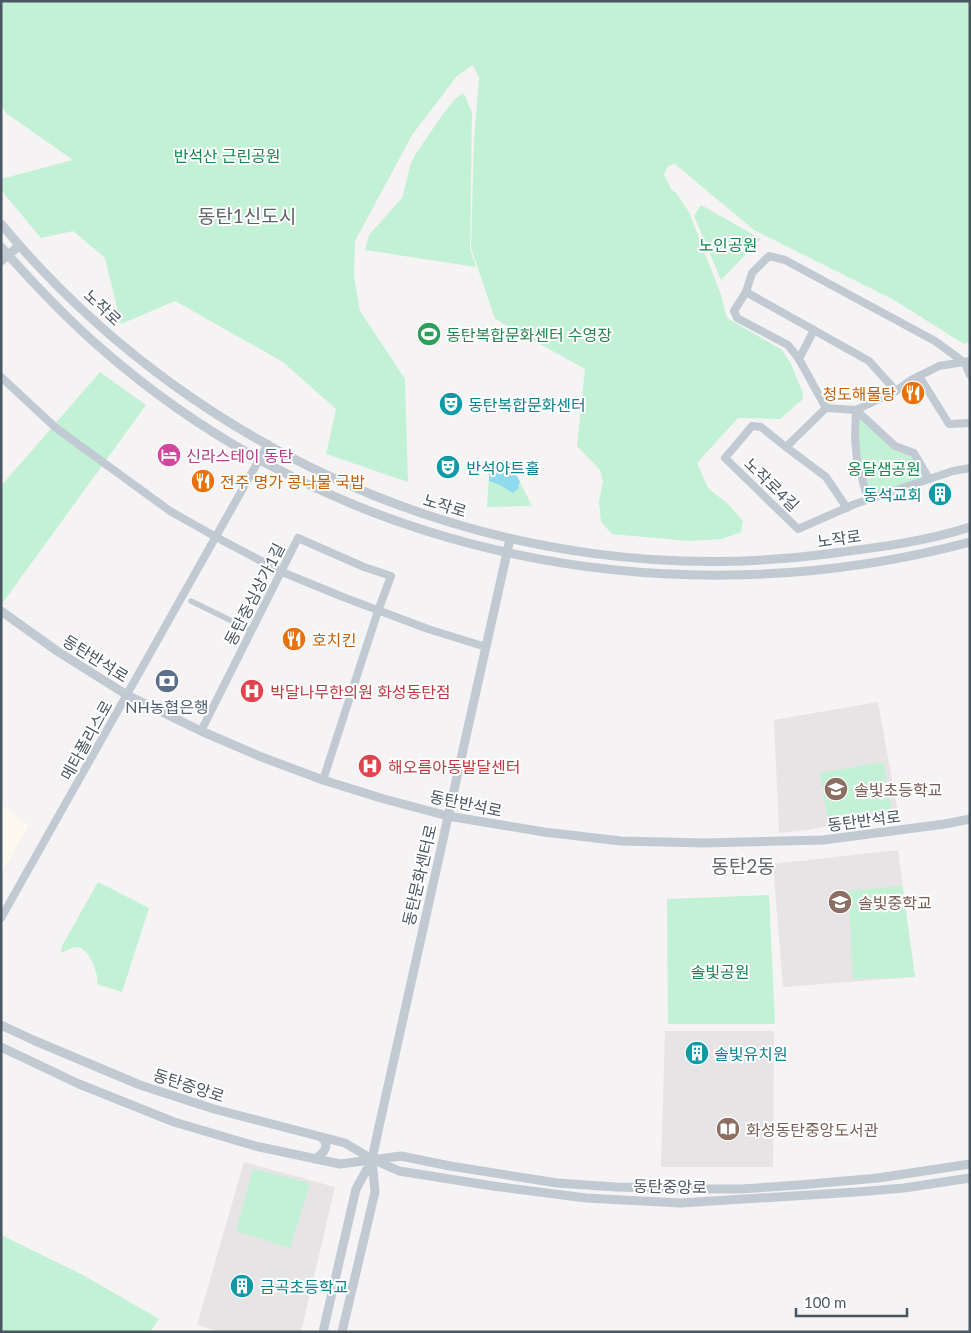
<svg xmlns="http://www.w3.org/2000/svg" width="971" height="1333" font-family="Lato,'Noto Sans KR',sans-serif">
	<rect width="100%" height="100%" fill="#f5f3f3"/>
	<polygon fill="#fdf9ef" points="1,805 29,825 1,874"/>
	<g fill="#e6e4e5">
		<polygon points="878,702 898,813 807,830 779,833 774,720"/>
		<polygon points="898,850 915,977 783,987 773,864"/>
		<polygon points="665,1031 774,1031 773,1167 661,1167"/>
		<polygon points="244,1162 335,1187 301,1332 220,1332 197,1325"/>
	</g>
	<g fill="#c3f1d5">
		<polygon points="1,1 970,1 970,342 964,344 894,300 754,230 675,164 668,166 664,174 671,189 676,193 689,212 721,295 727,318 782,350 791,364 802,391 803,399 780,419 738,418 697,463 708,488 728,504 743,521 741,532 722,539 689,541 612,534 601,522 599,501 603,482 600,470 577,446 585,369 495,319 471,248 474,139 479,78 473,65 457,76 412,135 355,241 354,276 360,311 405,379 408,482 326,454 336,409 283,362 175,301 121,324 105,258 73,231 41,238 1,190 1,179 73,160 6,113 1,105"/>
		<path d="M463 93C468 99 467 104 472 112L470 249 476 267 365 250 369 235 402 198 411 163 415 155 443 114 455 99Z"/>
		<polygon points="701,205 761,239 721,280 694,216"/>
		<polygon points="100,372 146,405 1,605 1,486"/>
		<polygon points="857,413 894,446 912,453 926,478 869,498 858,459"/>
		<polygon points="509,460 532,506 487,507 490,462"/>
		<polygon points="883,762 891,809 828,821 820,773"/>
		<path d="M98 882 149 908 122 992 97 984C100 975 88 947 77 947 72 947 66 951 61 953L62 946Z"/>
		<polygon points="902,886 915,977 853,979 848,891"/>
		<polygon points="769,895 775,1024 668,1024 667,899"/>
		<polygon points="253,1169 310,1183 290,1248 236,1231"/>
		<polygon points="1,1235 83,1275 159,1319 150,1332 1,1332"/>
	</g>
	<polygon fill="#90daee" points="509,460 520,482 518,485 519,488 513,493 500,485 489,481 490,462"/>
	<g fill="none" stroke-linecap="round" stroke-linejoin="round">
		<polyline stroke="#c1cad2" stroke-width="5.5" points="191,601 246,628"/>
		<g stroke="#c1cad2" stroke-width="8">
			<polyline points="746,292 869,361 896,391"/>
			<polyline points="799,359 814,330"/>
			<polyline points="970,375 965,363 935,341 785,260 769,256 752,273 746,292 734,311 737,318 788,345 799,359 826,408 786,447 761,427 752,426 725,458 798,529 855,504 953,471 970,468"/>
			<polyline points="919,376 949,424 970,423"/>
			<polyline points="1,377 56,428 170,511 216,537 282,572 343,597 428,629 486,647"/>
			<polyline points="826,408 856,410 855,437 857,460 868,500"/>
			<polyline points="786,447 826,477 847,508"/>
			<polyline points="929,479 914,453 895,446 856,410 896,391 911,380 939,366 970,361"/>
			<polyline points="201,731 298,538 364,567 391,576 378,611 323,780"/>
			<polyline points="1,918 268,444"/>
		</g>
		<g stroke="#c1cad2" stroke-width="9">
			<path d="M1 224C202 465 514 595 827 554 874 548 924 542 970 527"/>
			<path d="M1 247C33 283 67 319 103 350 340 557 668 622 970 542"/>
			<polyline points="1,261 19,246"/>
			<polyline points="1,611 57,651 127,695 201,731 259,756 323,780 384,799 448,816 544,832 621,841 703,843 823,840 945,824 970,819"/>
			<polyline points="1,1025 33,1040 140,1085 214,1109 345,1143 372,1159 399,1171 493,1186 586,1198 680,1203 857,1192 904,1188 970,1178"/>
			<polyline points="1,1047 79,1084 174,1122 255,1146 340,1164 401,1156 450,1166 557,1183 616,1187 684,1189 741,1189 799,1185 878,1178 970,1164"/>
			<path d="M315 1159C324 1153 331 1145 321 1137"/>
			<polyline points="323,1332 356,1189 372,1160"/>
			<polyline points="342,1332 375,1192 372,1159 378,1131 510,539"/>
		</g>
	</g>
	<defs>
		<g id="stadium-disc" transform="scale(1.25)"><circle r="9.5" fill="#2e9e5b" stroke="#fff"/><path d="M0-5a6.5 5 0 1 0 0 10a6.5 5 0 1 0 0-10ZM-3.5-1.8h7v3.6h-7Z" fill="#fff"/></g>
		<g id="restaurant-disc" transform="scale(1.25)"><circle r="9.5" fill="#e8710a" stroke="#fff"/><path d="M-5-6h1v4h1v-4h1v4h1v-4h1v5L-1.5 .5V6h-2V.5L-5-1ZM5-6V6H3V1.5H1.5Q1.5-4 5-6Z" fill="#fff"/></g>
		<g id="theatre-disc" transform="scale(1.25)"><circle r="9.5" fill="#0f9aa8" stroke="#fff"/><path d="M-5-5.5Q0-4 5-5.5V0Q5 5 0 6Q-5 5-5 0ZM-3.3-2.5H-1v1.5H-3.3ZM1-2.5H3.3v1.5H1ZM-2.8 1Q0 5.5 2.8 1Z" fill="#fff"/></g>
		<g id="hotel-disc" transform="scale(1.25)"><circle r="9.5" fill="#d1479c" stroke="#fff"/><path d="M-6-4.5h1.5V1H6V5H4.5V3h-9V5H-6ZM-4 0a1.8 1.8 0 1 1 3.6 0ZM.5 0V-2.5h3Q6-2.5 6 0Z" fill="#fff"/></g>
		<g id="building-disc" transform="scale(1.25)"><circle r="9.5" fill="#0f9aa8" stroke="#fff"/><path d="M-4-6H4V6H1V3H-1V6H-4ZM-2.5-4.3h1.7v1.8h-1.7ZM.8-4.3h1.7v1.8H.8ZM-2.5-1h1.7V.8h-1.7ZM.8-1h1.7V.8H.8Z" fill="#fff"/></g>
		<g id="bank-disc" transform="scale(1.25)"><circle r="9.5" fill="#5c6f8a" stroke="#fff"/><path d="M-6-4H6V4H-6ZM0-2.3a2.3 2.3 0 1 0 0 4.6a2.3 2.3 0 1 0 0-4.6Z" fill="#fff"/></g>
		<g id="hospital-disc" transform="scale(1.25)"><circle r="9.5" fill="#e0444e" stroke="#fff"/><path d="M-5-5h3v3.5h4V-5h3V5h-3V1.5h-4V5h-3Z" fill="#fff"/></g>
		<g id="school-disc" transform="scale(1.25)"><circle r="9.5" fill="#8d6e63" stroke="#fff"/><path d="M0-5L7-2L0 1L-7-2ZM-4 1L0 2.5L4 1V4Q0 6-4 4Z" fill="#fff"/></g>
		<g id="library-disc" transform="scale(1.25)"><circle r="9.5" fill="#8d6e63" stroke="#fff"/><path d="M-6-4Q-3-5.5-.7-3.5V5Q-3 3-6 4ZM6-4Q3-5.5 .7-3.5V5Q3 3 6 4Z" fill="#fff"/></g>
	</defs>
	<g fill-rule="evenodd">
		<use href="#stadium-disc" x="429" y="334"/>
		<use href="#restaurant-disc" x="913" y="393"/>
		<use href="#theatre-disc" x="451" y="404"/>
		<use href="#hotel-disc" x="169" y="455"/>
		<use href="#theatre-disc" x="448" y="467"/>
		<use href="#restaurant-disc" x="203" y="481"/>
		<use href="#building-disc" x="940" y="494"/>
		<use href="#restaurant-disc" x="294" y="639"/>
		<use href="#bank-disc" x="167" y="681"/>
		<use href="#hospital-disc" x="252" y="691"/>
		<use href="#hospital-disc" x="370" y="766"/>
		<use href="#school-disc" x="836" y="789"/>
		<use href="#school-disc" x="840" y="902"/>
		<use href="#building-disc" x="697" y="1053"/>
		<use href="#library-disc" x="728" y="1129"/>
		<use href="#building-disc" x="242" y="1286"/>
	</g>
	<g text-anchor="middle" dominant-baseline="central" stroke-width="4" stroke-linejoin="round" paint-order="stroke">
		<g font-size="16" fill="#17864f" stroke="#fff">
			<text x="227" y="155">반석산 근린공원</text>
			<text x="728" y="244">노인공원</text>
			<text x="884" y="468">옹달샘공원</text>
			<text x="720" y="971">솔빛공원</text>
		</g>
		<g font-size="16" fill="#4a5661" stroke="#fff">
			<text transform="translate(103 307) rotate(43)">노작로</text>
			<text transform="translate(772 484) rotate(44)">노작로4길</text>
			<text transform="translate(445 505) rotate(17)">노작로</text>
			<text transform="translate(839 538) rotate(-8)">노작로</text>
			<text transform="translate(254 594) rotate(-63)">동탄중심상가1길</text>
			<text transform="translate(96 658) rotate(32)">동탄반석로</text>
			<text transform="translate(86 740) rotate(-61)">메타폴리스로</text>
			<text transform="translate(466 803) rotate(12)">동탄반석로</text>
			<text transform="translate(864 820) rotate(-7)">동탄반석로</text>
			<text transform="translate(419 875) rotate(-77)">동탄문화센터로</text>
			<text transform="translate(189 1085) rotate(18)">동탄중앙로</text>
			<text transform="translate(670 1186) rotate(1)">동탄중앙로</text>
		</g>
		<g font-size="16" fill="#27864d" stroke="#fff" text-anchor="start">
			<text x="446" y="334">동탄복합문화센터 수영장</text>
		</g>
		<g font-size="16" fill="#c56008" stroke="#fff" text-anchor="start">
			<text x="896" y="393" text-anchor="end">청도해물탕</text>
			<text x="220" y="481">전주 명가 콩나물 국밥</text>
			<text x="312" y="639">호치킨</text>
		</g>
		<g font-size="16" fill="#0d838f" stroke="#fff" text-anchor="start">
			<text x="468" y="404">동탄복합문화센터</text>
			<text x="466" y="467">반석아트홀</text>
			<text x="922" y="494" text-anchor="end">동석교회</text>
			<text x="714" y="1053">솔빛유치원</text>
			<text x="260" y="1286">금곡초등학교</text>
		</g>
		<g font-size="16" fill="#b23c85" stroke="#fff" text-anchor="start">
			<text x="186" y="455">신라스테이 동탄</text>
		</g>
		<g font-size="16" fill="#be3a42" stroke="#fff" text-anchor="start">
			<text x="270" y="691">박달나무한의원 화성동탄점</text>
			<text x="388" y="766">해오름아동발달센터</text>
		</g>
		<g font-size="16" fill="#4e5e75" stroke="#fff">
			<text x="167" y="706">NH농협은행</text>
		</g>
		<g font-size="16" fill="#785e54" stroke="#fff" text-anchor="start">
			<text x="854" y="789">솔빛초등학교</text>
			<text x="858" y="902">솔빛중학교</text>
			<text x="746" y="1129">화성동탄중앙도서관</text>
		</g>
		<g font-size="19" fill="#5f6368" stroke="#fff">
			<text x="247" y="215">동탄1신도시</text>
			<text x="743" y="865">동탄2동</text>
		</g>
	</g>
	<rect width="971" height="1333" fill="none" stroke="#4a5661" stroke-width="5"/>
	<path d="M796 1308v8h111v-8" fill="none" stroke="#4a5661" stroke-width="2.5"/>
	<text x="804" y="1308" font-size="15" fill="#4a5661" stroke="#ffffff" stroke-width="4" paint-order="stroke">100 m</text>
</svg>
